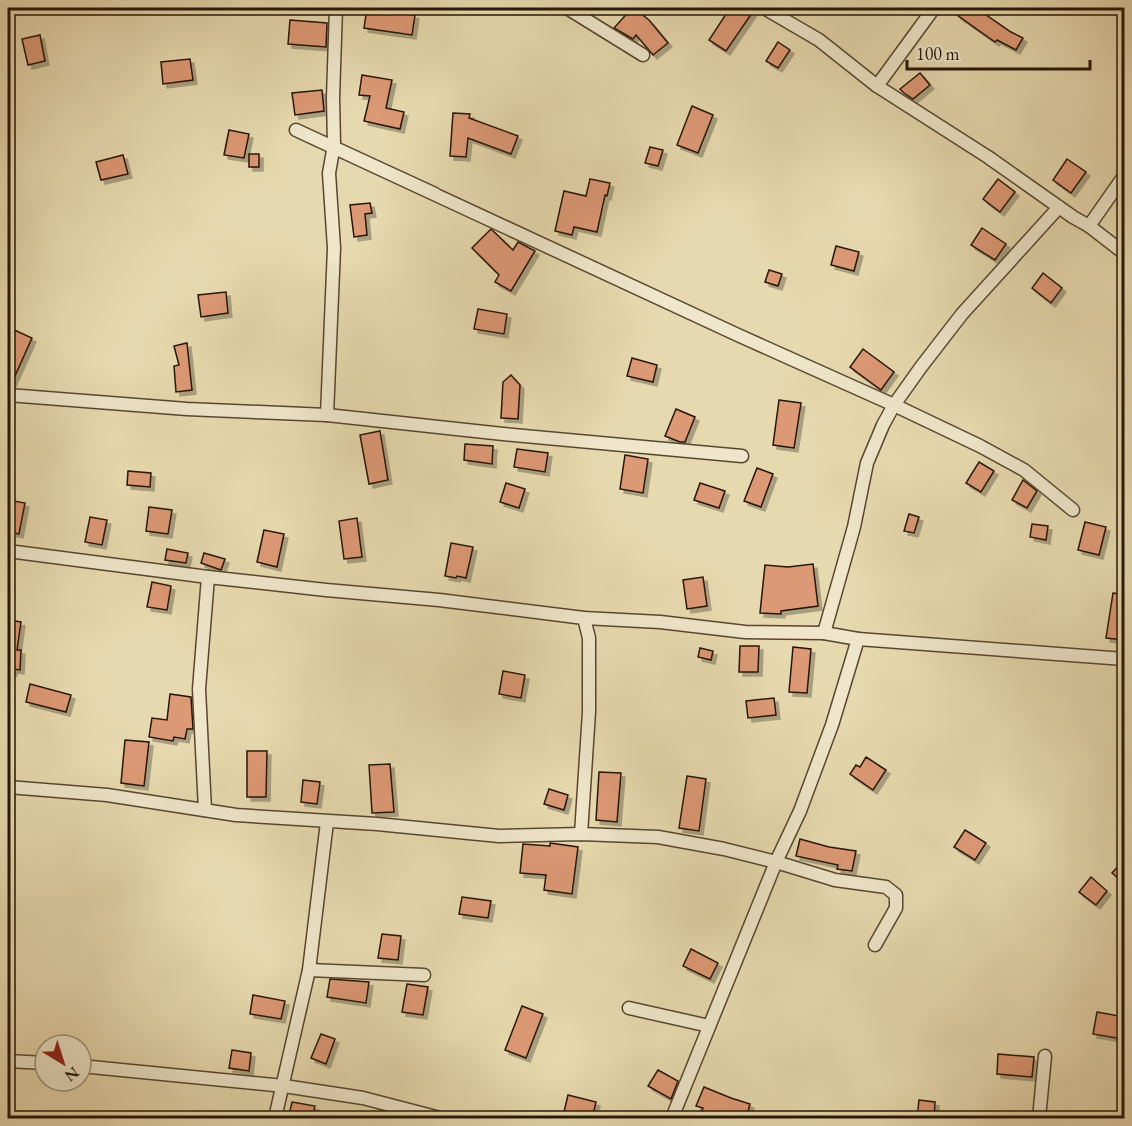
<svg xmlns="http://www.w3.org/2000/svg" width="1132" height="1126" font-family="'EB Garamond',serif">
	<defs>
		<filter id="shadow"><feDropShadow dx="4" dy="4" stdDeviation="0" flood-color="#0004"/></filter>
	</defs>
	<rect width="100%" height="100%" fill="#e7d9af"/>
	<filter id="stains"><feTurbulence type="fractalNoise" baseFrequency=".00333" numOctaves="4"/><feColorMatrix values="0 0 0 0 .2 0 0 0 0 .09 0 0 0 0 .02 0 0 0 .5 -.17"/></filter>
	<radialGradient id="worn" r=".72"><stop offset=".6" stop-color="#630" stop-opacity="0"/><stop offset="1" stop-color="#630" stop-opacity=".3"/></radialGradient>
	<g fill="#dc9974" stroke="#271506" stroke-width="1.5" filter="url(#shadow)">
		<polygon points="367,8 415,15 412,35 364,28"/>
		<polygon points="632,8 634,8 649,20 668,43 653,55 636,35 633,39 614,28"/>
		<polygon points="730,8 743,8 752,13 726,51 709,40"/>
		<polygon points="962,8 976,8 1011,32 1023,38 1016,50 997,40 995,42 957,15"/>
		<polygon points="290,20 327,23 326,47 288,44"/>
		<polygon points="40,35 45,61 28,65 22,39"/>
		<polygon points="778,42 790,50 778,68 766,61"/>
		<polygon points="190,59 193,80 163,84 161,62"/>
		<polygon points="920,73 930,85 913,99 904,93 900,89"/>
		<polygon points="362,75 392,80 386,108 404,112 400,129 364,121 370,96 359,95"/>
		<polygon points="322,90 324,111 295,115 292,93"/>
		<polygon points="692,106 713,115 698,153 677,145"/>
		<polygon points="453,113 470,114 469,118 518,136 511,154 468,138 466,157 450,156"/>
		<polygon points="229,130 249,134 244,158 224,155"/>
		<polygon points="650,147 663,150 658,166 645,163"/>
		<rect x="249" y="154" width="10" height="13"/>
		<polygon points="123,155 128,174 101,180 96,162"/>
		<polygon points="1067,159 1086,172 1071,193 1053,180"/>
		<polygon points="590,179 610,183 607,196 605,195 597,232 574,227 572,235 555,231 564,191 586,196"/>
		<polygon points="998,179 1015,192 1000,212 983,199"/>
		<polygon points="370,203 372,213 365,214 367,235 354,237 350,205"/>
		<polygon points="982,228 1006,244 995,260 971,245"/>
		<polygon points="491,229 513,250 518,242 535,251 511,291 495,282 499,275 472,248"/>
		<polygon points="836,246 859,252 854,271 831,265"/>
		<polygon points="769,270 782,274 778,286 765,282"/>
		<polygon points="1043,273 1062,288 1051,303 1032,288"/>
		<polygon points="226,292 228,313 201,317 198,295"/>
		<polygon points="478,309 507,314 504,334 474,329"/>
		<polygon points="10,328 32,338 10,387 8,387 8,335"/>
		<polygon points="187,343 192,390 176,392 174,366 179,365 174,346"/>
		<polygon points="863,349 894,372 881,390 850,367"/>
		<polygon points="632,358 657,365 653,382 627,376"/>
		<polygon points="511,375 520,385 518,419 501,418 503,382"/>
		<polygon points="779,400 801,403 794,448 773,445"/>
		<polygon points="676,409 695,417 685,442 680,442 665,436"/>
		<polygon points="380,431 388,480 369,484 360,435"/>
		<polygon points="465,444 493,446 492,464 464,460"/>
		<polygon points="517,449 548,453 545,472 514,467"/>
		<polygon points="625,455 648,459 643,493 620,489"/>
		<polygon points="979,462 994,471 981,492 966,483"/>
		<polygon points="757,468 773,474 761,507 744,501"/>
		<polygon points="128,471 151,473 150,487 127,485"/>
		<polygon points="1023,480 1037,491 1027,508 1012,500"/>
		<polygon points="506,483 525,489 519,508 500,502"/>
		<polygon points="700,483 725,491 719,508 694,500"/>
		<polygon points="8,500 25,503 19,534 8,532"/>
		<polygon points="149,507 172,510 168,534 146,531"/>
		<polygon points="909,514 919,517 914,533 904,531"/>
		<polygon points="90,517 107,520 102,545 85,542"/>
		<polygon points="357,518 362,557 344,559 339,521"/>
		<polygon points="1085,522 1106,527 1099,555 1078,550"/>
		<polygon points="1032,524 1048,526 1046,540 1030,537"/>
		<polygon points="264,530 284,534 277,567 257,562"/>
		<polygon points="451,543 473,547 466,578 457,576 456,578 445,576"/>
		<polygon points="167,549 188,553 186,563 165,560"/>
		<polygon points="204,553 225,559 221,570 201,563"/>
		<polygon points="813,564 818,606 781,611 781,614 760,613 765,565 788,567"/>
		<polygon points="703,577 707,606 687,609 683,580"/>
		<polygon points="152,582 171,586 167,610 147,607"/>
		<polygon points="1113,593 1125,595 1125,640 1106,638"/>
		<polygon points="8,620 21,622 17,650 21,650 20,670 13,669 13,672 8,671"/>
		<polygon points="740,646 759,646 758,672 739,672"/>
		<polygon points="793,647 811,649 807,693 789,692"/>
		<polygon points="700,648 713,651 711,660 698,657"/>
		<polygon points="503,671 525,675 521,698 499,694"/>
		<polygon points="30,684 71,695 66,712 26,702"/>
		<polygon points="170,694 191,697 193,729 187,729 185,739 174,737 173,741 149,737 152,718 167,720"/>
		<polygon points="774,698 776,715 748,718 746,701"/>
		<polygon points="125,740 149,742 144,786 121,783"/>
		<polygon points="247,751 267,751 266,797 247,797"/>
		<polygon points="866,757 886,770 873,790 850,774 856,765 860,767"/>
		<polygon points="390,764 394,812 372,813 369,765"/>
		<polygon points="599,772 621,773 617,822 596,820"/>
		<polygon points="687,776 706,779 699,831 679,828"/>
		<polygon points="303,780 320,782 317,804 301,802"/>
		<polygon points="549,789 568,795 564,810 544,804"/>
		<polygon points="965,830 986,843 975,860 954,847"/>
		<polygon points="800,839 829,847 856,851 852,871 837,869 838,865 796,856"/>
		<polygon points="550,843 578,847 572,894 544,890 546,875 520,873 523,844 550,846"/>
		<polygon points="1125,859 1125,884 1112,873"/>
		<polygon points="1091,877 1107,891 1096,905 1079,892"/>
		<polygon points="462,897 491,901 488,918 459,914"/>
		<polygon points="382,934 401,936 398,960 378,958"/>
		<polygon points="691,949 718,963 710,979 683,966"/>
		<polygon points="330,979 369,982 366,1003 327,997"/>
		<polygon points="407,984 428,987 423,1015 402,1012"/>
		<polygon points="253,995 285,1001 281,1019 250,1014"/>
		<polygon points="522,1006 543,1014 526,1058 505,1050"/>
		<polygon points="1097,1012 1125,1017 1122,1039 1093,1034"/>
		<polygon points="321,1034 335,1039 326,1064 311,1058"/>
		<polygon points="232,1050 251,1053 249,1071 229,1068"/>
		<polygon points="998,1054 1034,1057 1032,1077 997,1074"/>
		<polygon points="658,1070 678,1081 671,1099 648,1086"/>
		<polygon points="704,1087 731,1098 750,1104 746,1119 700,1119 703,1108 696,1106"/>
		<polygon points="568,1095 596,1102 592,1119 573,1119 563,1116"/>
		<polygon points="919,1100 935,1102 934,1119 917,1119"/>
		<polygon points="292,1102 315,1106 312,1119 288,1119"/>
	</g>
	<g fill="none" stroke-linecap="round" stroke-linejoin="round">
		<g stroke="#574630" stroke-width="15">
			<g id="minor">
				<polyline points="567,8 643,55"/>
				<polyline points="764,8 819,40 877,86 988,157 1073,217 1089,226 1124,253"/>
				<polyline points="877,86 934,8"/>
				<polyline points="435,194 296,130 740,336 894,405 980,446 1024,470 1073,510"/>
				<polyline points="1089,226 1124,176"/>
				<polyline points="8,395 187,409 327,415 503,434 742,456"/>
				<polyline points="327,415 334,248 329,173 334,145 333,97 336,8"/>
				<polyline points="8,551 208,577 326,590 439,600 584,618 660,622 745,632 824,633 858,639 832,725 800,811 776,862 724,849 658,837 581,834 499,836 377,824 236,815 107,795 8,787"/>
				<polyline points="824,633 854,527 867,463 883,425 894,405 921,367 962,314 1059,207"/>
				<polyline points="858,639 1124,659"/>
				<polyline points="205,810 199,689 208,577"/>
				<polyline points="581,834 589,712 589,638 584,618"/>
				<polyline points="309,970 424,975"/>
				<polyline points="629,1008 709,1026"/>
				<polyline points="8,1061 45,1063"/>
				<polyline points="81,1066 284,1086 363,1098 440,1118"/>
				<polyline points="275,1118 309,970 327,822"/>
				<polyline points="672,1118 776,862 835,880 886,887 896,895 896,908 875,945"/>
				<polyline points="1039,1118 1045,1056"/>
			</g>
		</g>
		<use href="#minor" stroke="#efe6cb" stroke-width="12"/>
	</g>
	<rect width="1132" height="1126" fill="none" stroke="#e7d9af" stroke-width="30"/>
	<rect x="9" y="9" width="1114" height="1108" fill="none" stroke="#271506" stroke-width="3"/>
	<rect x="15" y="15" width="1102" height="1096" fill="none" stroke="#271506" stroke-width="1.5"/>
	<g transform="translate(63 1063) rotate(142)"><circle r="28" fill="#efe6cb" stroke="#9f927c" stroke-width="1.5"/>
	<path d="M0-4.5L10 22L0 15L-10 22Z" fill="#8f2418"/>
	<text y="-9" font-size="16" font-weight="bold" text-anchor="middle" fill="#271506">N</text>
	</g>
	<path d="M907 60v9h183v-9" fill="none" stroke="#271506" stroke-width="3"/>
	<text x="916" y="60" font-size="18" fill="#271506" stroke="#efe6cb" stroke-width="4.5" paint-order="stroke">100 m</text>
	<rect width="100%" height="100%" filter="url(#stains)"/>
	<rect width="100%" height="100%" fill="url(#worn)"/>
</svg>
